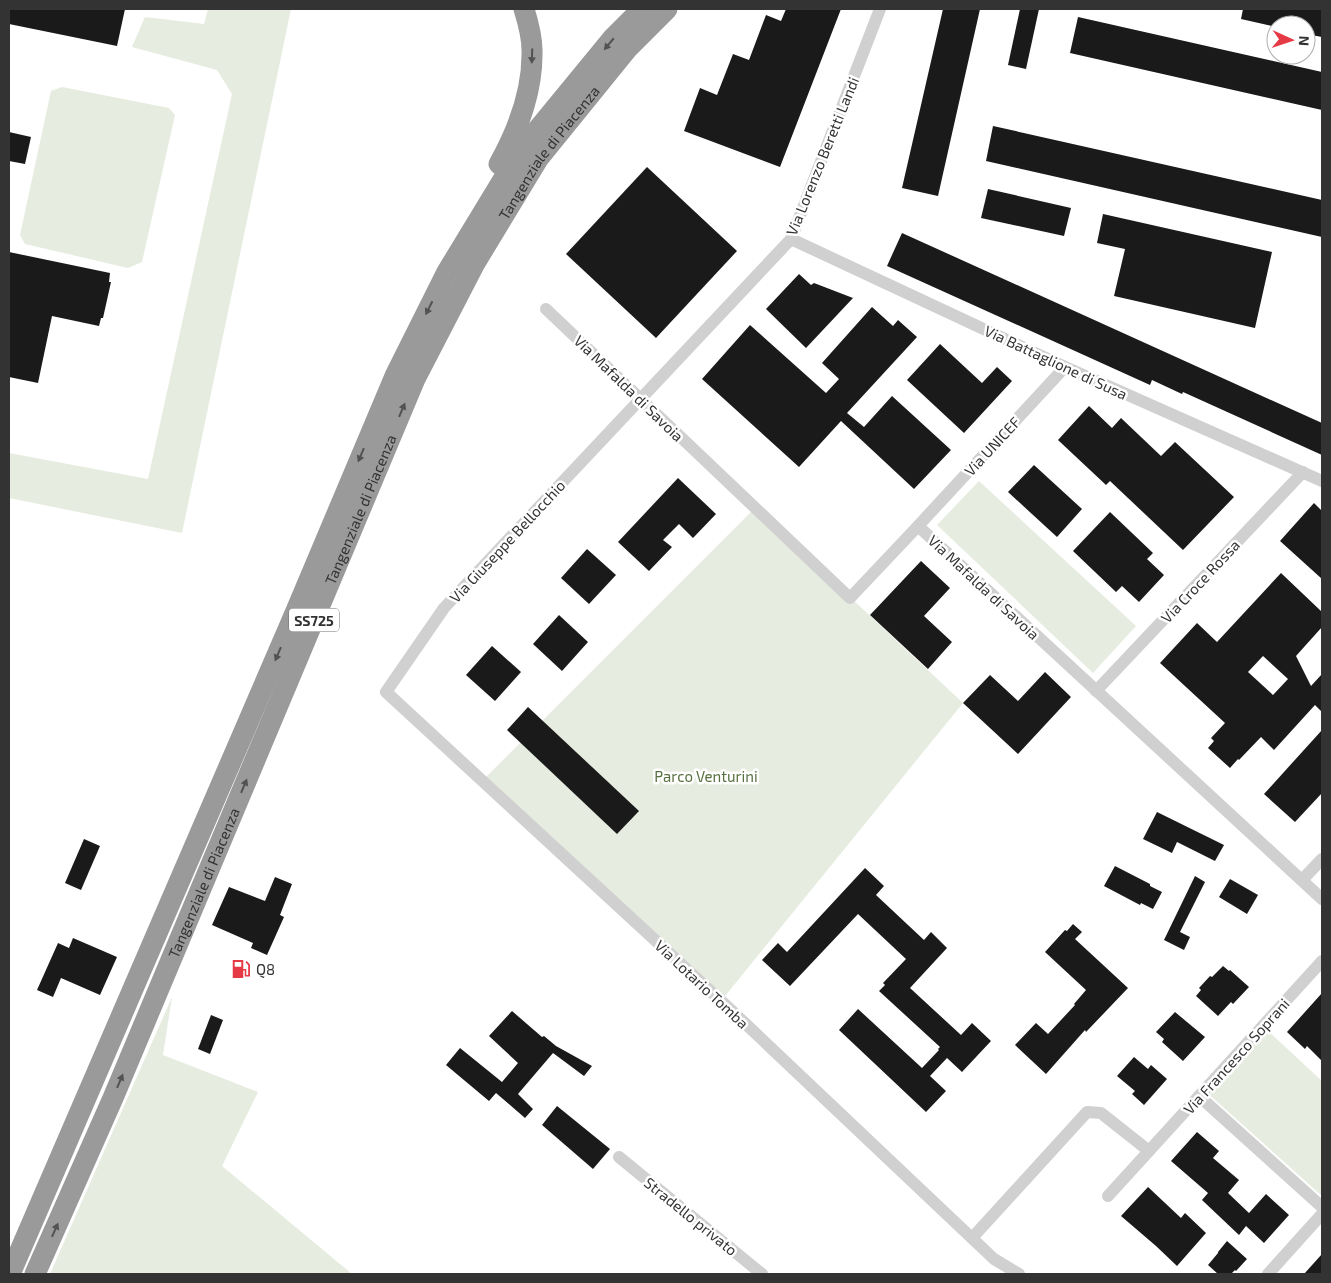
<svg xmlns="http://www.w3.org/2000/svg" width="1331" height="1283" font-family="'Exo 2',sans-serif">
	<rect width="100%" height="100%" fill="#fff"/>
	<g fill="#e6ecdf">
		<polygon points="208,9 291,9 182,533 9,498 9,453 148,479 232,94 217,70 132,47 145,17 204,24"/>
		<polygon points="62,87 169,108 175,115 142,262 128,268 25,244 20,235 51,91"/>
		<polygon points="979,481 1136,626 1093,673 937,525"/>
		<polygon points="755,508 963,703 721,1001 482,781"/>
		<polygon points="172,997 163,1055 258,1092 222,1166 352,1274 50,1274"/>
		<polygon points="1267,1030 1322,1081 1322,1196 1204,1090"/>
	</g>
	<g fill="#1a1a1a" fill-rule="evenodd">
		<polygon points="9,9 125,9 117,46 9,24"/>
		<polygon points="786,9 841,9 780,167 684,131 700,88 717,95 733,54 749,60 766,15 781,21"/>
		<polygon points="943,9 980,9 938,196 902,188"/>
		<polygon points="1020,9 1039,9 1026,69 1008,65"/>
		<polygon points="1243,9 1322,9 1322,37 1306,34 1306,25 1276,25 1276,27 1241,19"/>
		<polygon points="1078,17 1322,72 1322,110 1070,53"/>
		<polygon points="993,126 1322,200 1322,237 986,161"/>
		<polygon points="9,132 31,137 25,164 9,161"/>
		<polygon points="647,167 737,251 656,338 566,254"/>
		<polygon points="988,189 1071,208 1064,236 981,218"/>
		<polygon points="1103,214 1272,252 1255,328 1114,296 1125,249 1097,243"/>
		<polygon points="902,233 1322,423 1322,455 1183,392 1182,394 1152,380 1150,385 887,266"/>
		<polygon points="9,252 110,273 109,282 111,282 103,318 101,318 99,326 52,316 38,383 9,377"/>
		<polygon points="799,274 811,285 814,283 853,298 806,348 766,309"/>
		<polygon points="872,307 893,326 898,320 917,337 847,413 864,427 892,396 951,450 914,489 841,421 799,467 702,379 750,325 826,393 839,379 822,363"/>
		<polygon points="940,344 982,383 997,367 1012,381 964,433 907,380"/>
		<polygon points="1089,406 1112,428 1121,418 1161,456 1175,442 1234,497 1183,550 1110,481 1106,485 1058,440"/>
		<polygon points="1034,465 1082,509 1057,537 1008,492"/>
		<polygon points="678,478 716,514 693,538 679,524 663,540 672,547 649,571 618,542"/>
		<polygon points="1314,503 1322,511 1322,579 1280,541"/>
		<polygon points="1110,512 1153,553 1147,559 1164,575 1139,602 1122,586 1116,592 1073,551"/>
		<polygon points="587,549 616,575 589,604 561,578"/>
		<polygon points="921,561 950,588 924,616 952,642 928,669 870,615"/>
		<path d="M1281 573 1322 612V627L1296 656 1311 686 1322 674V712L1315 705 1274 750 1261 737 1239 760 1238 759 1230 768 1208 748 1214 741 1211 738 1225 723 1160 663 1197 623 1217 642ZM1263 656 1288 679 1273 695 1248 672Z"/>
		<polygon points="559,615 588,642 562,671 533,644"/>
		<polygon points="492,646 521,672 495,701 466,675"/>
		<polygon points="1045,672 1071,697 1018,754 963,703 990,675 1018,701"/>
		<polygon points="528,707 639,811 617,834 507,730"/>
		<polygon points="1322,730 1322,793 1295,822 1264,794"/>
		<polygon points="1157,812 1224,845 1215,861 1177,842 1172,853 1143,839"/>
		<polygon points="84,839 100,846 81,890 65,883"/>
		<polygon points="1115,866 1150,884 1150,886 1162,892 1153,909 1141,903 1140,905 1104,886"/>
		<polygon points="865,868 884,886 876,895 924,940 931,932 947,948 910,988 961,1035 972,1023 991,1041 962,1072 947,1058 930,1076 946,1091 926,1112 839,1030 858,1009 922,1068 939,1050 938,1049 940,1047 879,991 885,985 883,983 906,959 858,914 790,986 762,960 778,943 787,952"/>
		<polygon points="1195,876 1205,882 1180,932 1190,937 1184,950 1164,940"/>
		<polygon points="275,877 292,884 280,915 284,917 267,955 251,948 253,943 212,925 229,887 265,901"/>
		<polygon points="1230,879 1258,895 1247,914 1219,897"/>
		<polygon points="1073,924 1082,932 1075,939 1128,988 1086,1032 1085,1030 1046,1074 1015,1045 1036,1023 1048,1034 1075,1005 1074,1004 1086,990 1045,952 1065,930 1067,931"/>
		<polygon points="73,938 117,957 100,995 61,978 53,997 37,990 58,943 69,948"/>
		<polygon points="1223,966 1229,971 1230,970 1249,987 1233,1004 1231,1002 1218,1016 1196,996 1201,990 1199,988 1210,976 1212,977"/>
		<polygon points="1322,993 1322,1061 1307,1046 1305,1049 1287,1032"/>
		<polygon points="512,1011 542,1037 544,1036 556,1046 592,1066 584,1076 553,1053 518,1094 533,1109 525,1118 496,1093 489,1101 446,1065 460,1048 502,1082 518,1063 489,1036"/>
		<polygon points="1175,1012 1205,1037 1183,1061 1162,1042 1164,1039 1156,1032"/>
		<polygon points="211,1015 223,1020 210,1054 198,1049"/>
		<polygon points="1134,1057 1148,1069 1151,1065 1167,1079 1144,1105 1132,1094 1135,1091 1117,1076"/>
		<polygon points="557,1106 610,1149 593,1169 542,1125"/>
		<polygon points="1197,1132 1219,1151 1213,1158 1239,1180 1228,1193 1249,1213 1266,1194 1289,1215 1264,1243 1246,1226 1239,1235 1202,1200 1208,1193 1171,1161"/>
		<polygon points="1148,1187 1181,1218 1185,1213 1206,1233 1177,1266 1156,1246 1121,1216"/>
		<polygon points="1227,1241 1247,1259 1236,1271 1235,1270 1231,1274 1218,1274 1208,1265 1218,1253 1218,1252"/>
		<polygon points="1322,1254 1322,1274 1304,1274"/>
	</g>
	<g fill="none" stroke-linecap="round" stroke-linejoin="round">
		<g stroke="#d0d0d0" stroke-width="12">
			<polyline points="880,9 791,239 444,608 386,692 732,1011 994,1259 1019,1274"/>
			<polyline points="791,239 1065,367 1322,481"/>
			<polyline points="546,309 850,598 918,526 1322,899"/>
			<polyline points="918,526 1065,367"/>
			<polyline points="1096,691 1303,472"/>
			<polyline points="1302,880 1322,859"/>
			<polyline points="1199,1096 1322,1207"/>
			<polyline points="619,1157 762,1274"/>
			<polyline points="1108,1196 1322,961"/>
			<polyline points="972,1238 1087,1112 1101,1113 1149,1151"/>
			<polyline points="1268,1274 1322,1214"/>
		</g>
		<g stroke="#9a9a9a" stroke-width="21">
			<path d="M499 164C518 130 533 89 532 50 532 36 528 22 524 9"/>
			<polyline points="10,1274 296,611 395,376 447,272 521,150 613,38 642,9"/>
			<path id="s1" d="M35 1274 113 1098 415 379 475 263 538 159 628 48 667 9"/>
		</g>
	</g>
	<defs><path id="oneway-solid" d="M-6-.8H1V-3.2L6.5 0L1 3.2V.8H-6Z" transform="scale(1.25)"/></defs>
	<g fill="#525252">
		<use href="#oneway-solid" transform="translate(609 44) rotate(130)"/>
		<use href="#oneway-solid" transform="translate(532 56) rotate(92)"/>
		<use href="#oneway-solid" transform="translate(429 308) rotate(117)"/>
		<use href="#oneway-solid" transform="translate(402 410) rotate(-67)"/>
		<use href="#oneway-solid" transform="translate(361 455) rotate(113)"/>
		<use href="#oneway-solid" transform="translate(278 654) rotate(113)"/>
		<use href="#oneway-solid" transform="translate(244 786) rotate(-67)"/>
		<use href="#oneway-solid" transform="translate(120 1081) rotate(-67)"/>
		<use href="#oneway-solid" transform="translate(55 1230) rotate(-66)"/>
	</g>
	<defs>
		<g id="fuel-bare" transform="scale(1.5)"><path d="M-5.5-6h7V0h2V4h1.3V-2.5L3-4.5l.8-.8L6-3V5H2.5V1h-1V6h-7ZM-4.2-4.7v3.2H.2V-4.7Z" fill="#e63946" stroke="#fff" stroke-width="2.5" paint-order="stroke"/></g>
	</defs>
	<g fill-rule="evenodd">
		<use href="#fuel-bare" x="241" y="969"/>
	</g>
	<g text-anchor="middle" dominant-baseline="central" stroke-width="5" stroke-linejoin="round" paint-order="stroke">
		<rect fill="#fff" stroke="#707070" stroke-width="1" x="289" y="608.5" width="50" height="23" rx="4"/>
		<g font-size="14" font-weight="bold" fill="#333">
			<text x="314" y="620">SS725</text>
		</g>
		<g font-size="15" fill="#333" stroke="#fff">
			<text stroke="none"><textPath href="#s1" startOffset="1236">Tangenziale di Piacenza</textPath></text>
			<text transform="translate(822 156) rotate(-68)">Via Lorenzo Beretti Landi</text>
			<text transform="translate(1056 362) rotate(25)">Via Battaglione di Susa</text>
			<text transform="translate(629 388) rotate(44)">Via Mafalda di Savoia</text>
			<text transform="translate(992 446) rotate(-47)">Via UNICEF</text>
			<text stroke="none"><textPath href="#s1" startOffset="831">Tangenziale di Piacenza</textPath></text>
			<text transform="translate(507 541) rotate(-47)">Via Giuseppe Bellocchio</text>
			<text transform="translate(1200 581) rotate(-47)">Via Croce Rossa</text>
			<text transform="translate(984 587) rotate(43)">Via Mafalda di Savoia</text>
			<text stroke="none"><textPath href="#s1" startOffset="426">Tangenziale di Piacenza</textPath></text>
			<text transform="translate(702 984) rotate(43)">Via Lotario Tomba</text>
			<text transform="translate(1236 1056) rotate(-48)">Via Francesco Soprani</text>
			<text transform="translate(691 1216) rotate(39)">Stradello privato</text>
		</g>
		<g font-size="15" fill="#56703f" stroke="#fff">
			<text x="706" y="776">Parco Venturini</text>
		</g>
		<g font-size="15" fill="#333" stroke="#fff" text-anchor="start">
			<text x="256" y="969">Q8</text>
		</g>
	</g>
	<rect width="1331" height="1283" fill="none" stroke="#333333" stroke-width="20"/>
	<g transform="translate(1291 40) rotate(93)"><circle r="24" fill="#ffffff" stroke="#adadad"/>
	<path d="M0-4L9 19L0 12L-9 19Z" fill="#e63946"/>
	<text y="-8" font-size="14" font-weight="bold" text-anchor="middle" fill="#333333">N</text>
	</g>
</svg>
